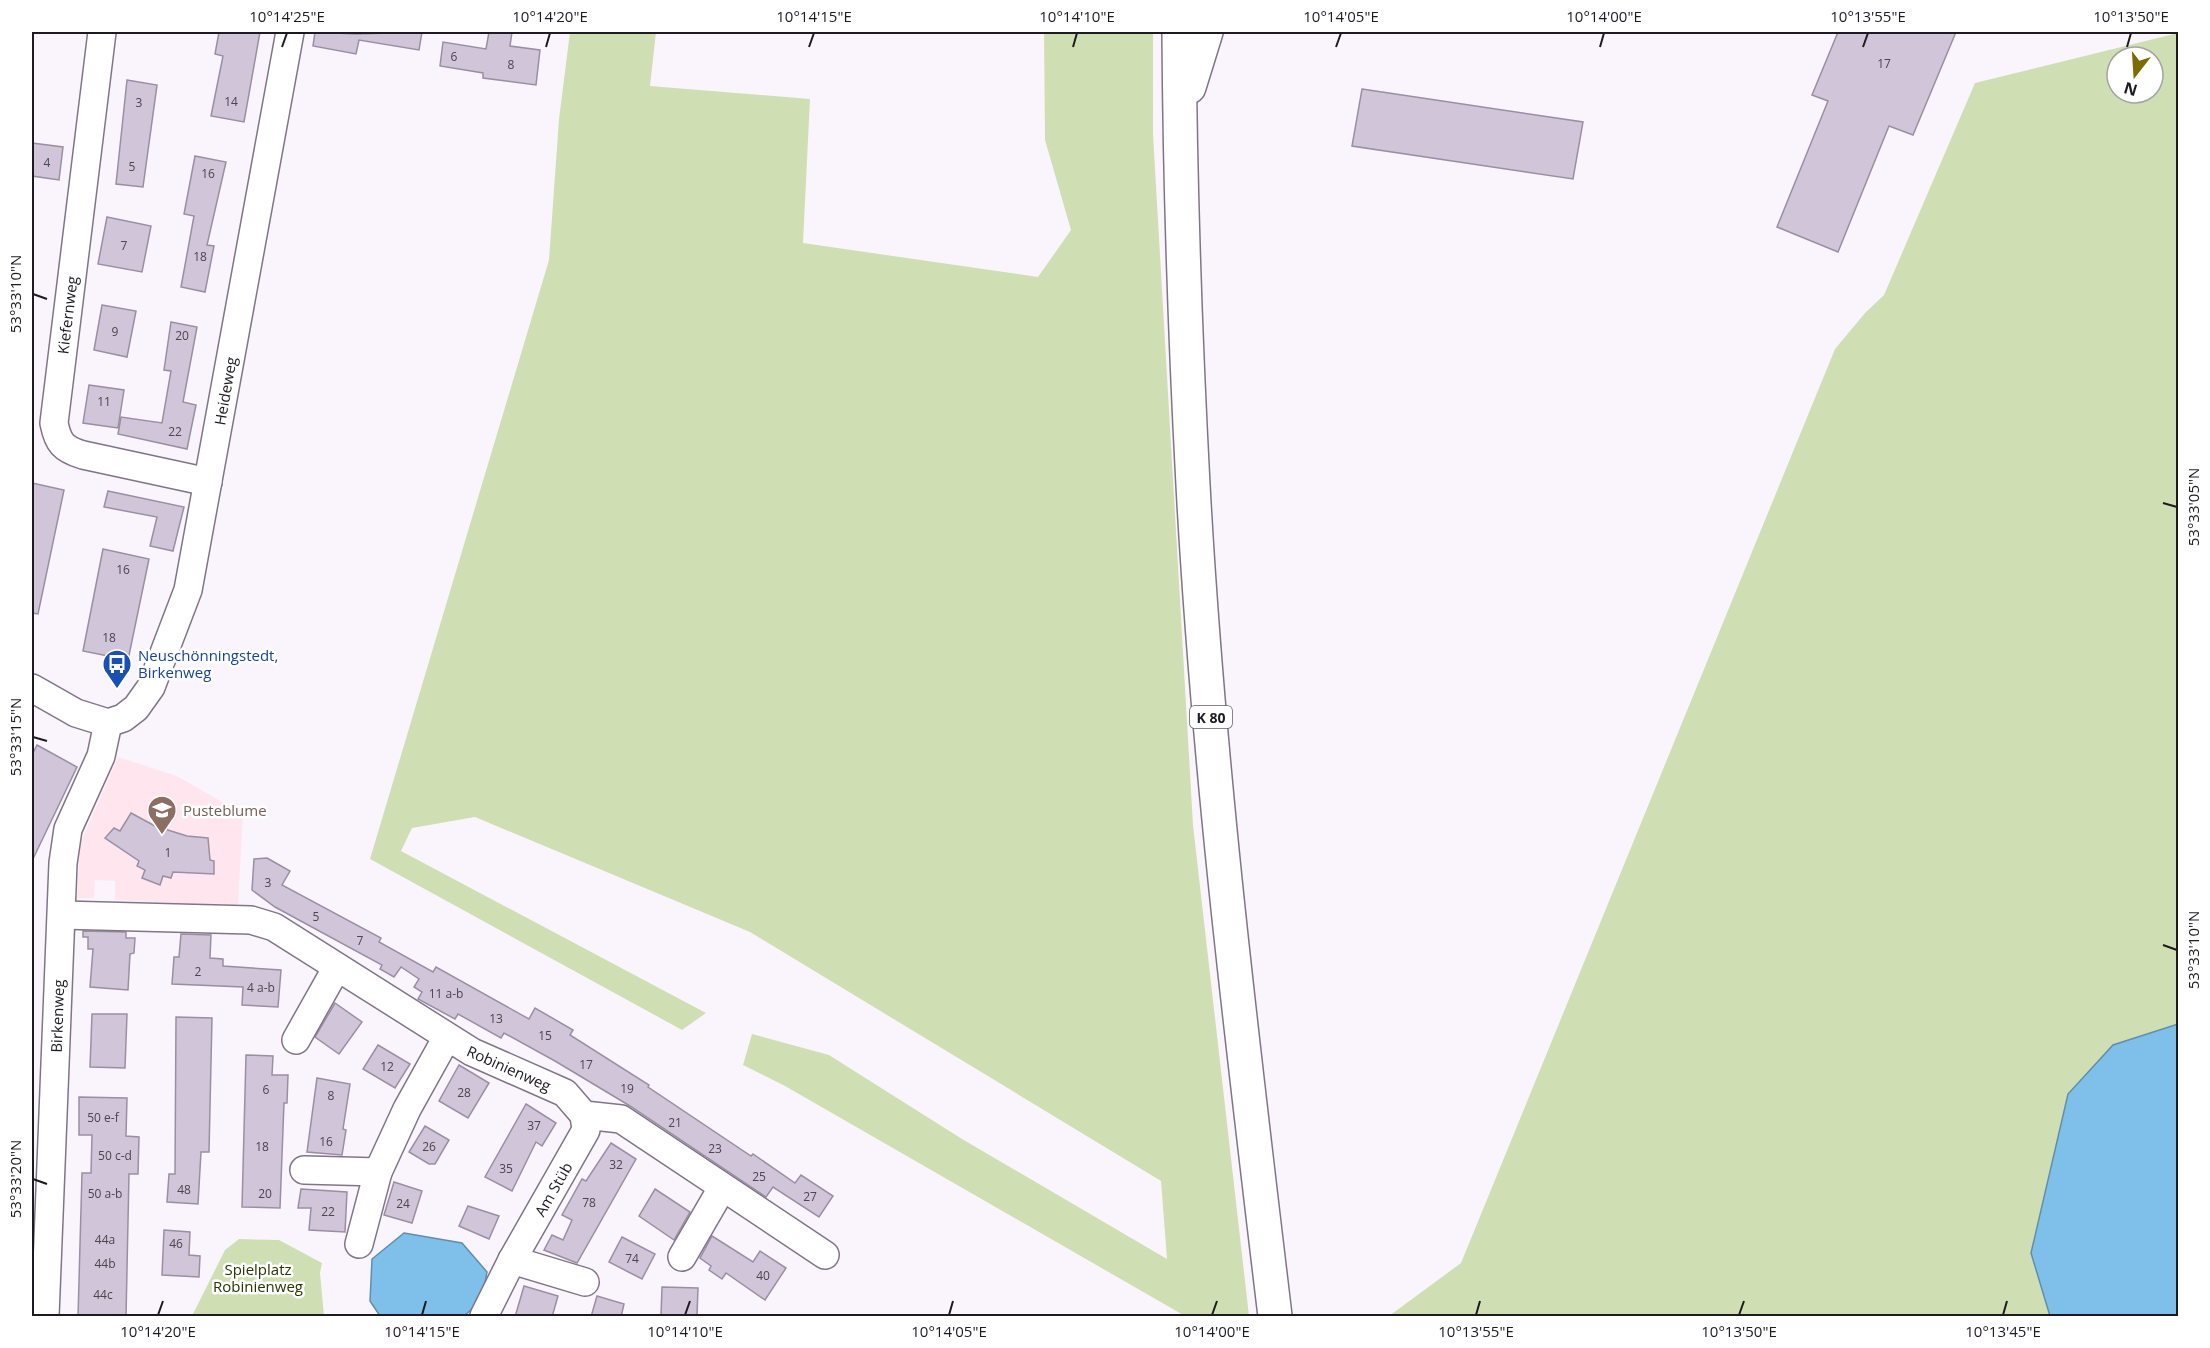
<svg xmlns="http://www.w3.org/2000/svg" width="2210" height="1348" font-family="'Open Sans',sans-serif">
	<rect width="100%" height="100%" fill="#faf5fd"/>
	<polygon fill="#ffe6ee" points="118,757 177,776 243,814 238,906 115,900 115,881 95,880 94,898 77,898 80,844"/>
	<g fill="#d0dfb3" fill-rule="evenodd">
		<polygon points="570,32 656,32 650,86 810,99 803,243 1038,277 1071,230 1045,140 1044,32 1153,32 1153,134 1193,825 1249,1316 1185,1316 785,1086 743,1065 752,1034 829,1055 962,1139 1167,1259 1161,1181 750,932 475,817 412,828 401,851 706,1013 682,1030 370,859 549,260 559,119"/>
		<path d="M2178 33V1024L2113 1045 2031 1253 2050 1316H1389L1461 1263 1835 349 1865 313 1884 295 1975 83ZM2117 57H2153V93H2117Z"/>
		<polygon points="239,1239 279,1240 322,1263 320,1273 324,1316 192,1316 225,1250"/>
	</g>
	<g fill="#7ec0e9" stroke="#618ead" stroke-width="1.5">
		<polygon points="2178,1024 2178,1316 2050,1316 2031,1253 2068,1094 2113,1045"/>
		<polygon points="404,1233 462,1243 487,1272 482,1300 464,1316 380,1316 370,1301 372,1259"/>
	</g>
	<g fill="#d1c5d9" stroke="#9a8fa2" stroke-width="1.5">
		<polygon points="219,32 260,32 244,122 211,116 223,56 215,54"/>
		<polygon points="315,32 356,34 422,32 419,50 359,40 356,54 313,46"/>
		<polygon points="489,32 512,32 510,46 540,50 536,85 483,78 483,73 440,66 443,42 486,49"/>
		<polygon points="1838,32 1956,32 1913,135 1889,126 1838,252 1777,227 1828,101 1812,95"/>
		<polygon points="127,80 157,85 143,187 116,184"/>
		<polygon points="1362,89 1583,122 1573,179 1352,146"/>
		<polygon points="32,143 63,147 59,180 32,176"/>
		<polygon points="195,156 226,162 207,245 214,246 205,292 181,287 194,216 184,214"/>
		<polygon points="107,217 151,226 142,272 98,264"/>
		<polygon points="102,305 136,311 127,357 94,350"/>
		<polygon points="171,322 197,327 183,402 196,405 187,449 118,434 121,417 162,423 171,371 164,370"/>
		<polygon points="89,385 124,390 118,428 83,423"/>
		<polygon points="32,483 64,490 38,614 32,613"/>
		<polygon points="108,491 184,507 173,551 150,546 157,517 104,507"/>
		<polygon points="103,549 149,559 128,660 83,651"/>
		<polygon points="37,745 77,767 32,861 32,755"/>
		<polygon points="131,813 155,826 187,836 208,838 210,860 214,861 214,874 173,872 171,878 163,876 160,885 142,878 145,870 137,866 139,861 105,838 114,828 120,831"/>
		<polygon points="267,858 290,871 282,885 381,938 379,942 433,972 436,967 529,1019 535,1008 573,1030 570,1035 649,1085 648,1087 751,1156 753,1154 795,1183 801,1175 833,1196 819,1217 773,1187 766,1197 630,1106 555,1061 504,1033 501,1038 458,1014 455,1019 418,999 422,992 414,987 419,979 401,967 394,977 380,969 382,965 275,907 252,890 254,859"/>
		<polygon points="83,931 126,932 126,938 135,938 134,953 130,954 128,990 90,987 93,949 88,949 88,937 83,937"/>
		<polygon points="181,934 211,935 210,958 223,959 223,966 281,970 278,1007 242,1005 243,987 172,984 174,957 179,957"/>
		<polygon points="335,1003 362,1022 339,1054 315,1037"/>
		<polygon points="92,1014 127,1014 125,1068 90,1067"/>
		<polygon points="176,1017 212,1018 209,1152 201,1152 198,1204 167,1202 169,1174 175,1174"/>
		<polygon points="378,1045 410,1064 395,1088 363,1069"/>
		<polygon points="246,1055 273,1056 272,1075 288,1075 287,1103 284,1103 280,1208 242,1207"/>
		<polygon points="459,1065 489,1083 468,1118 439,1101"/>
		<polygon points="317,1078 350,1084 343,1129 346,1130 342,1155 307,1152"/>
		<polygon points="79,1097 127,1098 126,1136 139,1137 138,1174 129,1174 126,1317 78,1317 82,1173 91,1173 92,1135 79,1135"/>
		<polygon points="526,1104 556,1123 542,1146 536,1142 512,1191 485,1177"/>
		<polygon points="425,1126 449,1140 435,1164 429,1164 409,1152"/>
		<polygon points="611,1143 636,1159 577,1263 544,1250 552,1235 563,1240 572,1220 562,1215 582,1179 586,1181"/>
		<polygon points="394,1182 422,1191 412,1223 384,1215"/>
		<polygon points="301,1189 347,1192 345,1232 309,1230 311,1208 298,1208"/>
		<polygon points="655,1189 690,1212 674,1240 639,1216"/>
		<polygon points="468,1206 499,1216 489,1239 459,1226"/>
		<polygon points="164,1230 190,1232 189,1255 200,1256 199,1277 162,1275"/>
		<polygon points="712,1236 753,1262 760,1251 786,1268 765,1300 726,1273 722,1279 709,1270 711,1266 700,1258"/>
		<polygon points="622,1237 655,1254 642,1279 609,1262"/>
		<polygon points="524,1286 558,1296 552,1317 515,1317"/>
		<polygon points="662,1287 698,1288 697,1315 661,1315"/>
		<polygon points="597,1296 624,1304 621,1317 591,1317"/>
	</g>
	<g fill="none" stroke-linecap="round" stroke-linejoin="round">
		<g stroke="#807587" stroke-width="30">
			<g id="minor">
				<path d="M102 32 54 423C58 443 63 449 83 455L208 482"/>
				<polyline points="32,688 76,713 108,723"/>
				<polyline points="108,723 123,718 136,708 151,687 188,590 290,32"/>
				<polyline points="62,915 251,920 274,927 472,1052 565,1093 584,1115 621,1119 825,1255"/>
				<polyline points="296,1040 337,967"/>
				<polyline points="304,1170 378,1172"/>
				<polyline points="359,1244 378,1172 407,1109 447,1037"/>
				<polyline points="682,1257 722,1188"/>
				<polyline points="512,1260 585,1282"/>
				<polyline points="45,1316 63,863 68,829 101,756 108,723"/>
				<polyline points="484,1316 512,1260 586,1130 584,1115"/>
			</g>
		</g>
		<g stroke="#807587" stroke-width="36">
			<g id="highway">
				<path d="M1179 32C1180 183 1185 334 1193 485 1208 763 1242 1040 1275 1316"/>
				<polyline points="1189,87 1206,32"/>
			</g>
		</g>
		<use href="#minor" stroke="#fff" stroke-width="27"/>
		<use href="#highway" stroke="#fff" stroke-width="33"/>
	</g>
	<path fill="none" stroke="#1e1a21" stroke-width="2" d="M282 47 287 33M546 47 550 33M809 47 814 33M1073 47 1077 33M1336 47 1341 33M1600 47 1604 33M1863 47 1868 33M2127 47 2131 33M33 294 47 299M2163 503 2177 507M33 737 47 741M2163 945 2177 950M33 1179 47 1184M158 1315 163 1301M422 1315 426 1301M685 1315 690 1301M949 1315 953 1301M1212 1315 1217 1301M1476 1315 1480 1301M1739 1315 1744 1301M2003 1315 2007 1301"/>
	<defs>
		<g id="bus-pin" transform="scale(1.5)"><path d="M0 17L-7.5 6A9.5 9.5 0 1 1 7.5 6Z" fill="#1a4fb4" stroke="#fff"/><path d="M-5-6H5V4H4V6H2V4H-2V6H-4V4H-5ZM-3.5-4V0h7V-4ZM-3.5 1.2v1.5H-2V1.2ZM2 1.2v1.5H3.5V1.2Z" fill="#fff"/></g>
		<g id="school-pin" transform="scale(1.5)"><path d="M0 17L-7.5 6A9.5 9.5 0 1 1 7.5 6Z" fill="#8d6e63" stroke="#fff"/><path d="M0-5L7-2L0 1L-7-2ZM-4 1L0 2.5L4 1V4Q0 6-4 4Z" fill="#fff"/></g>
	</defs>
	<g fill-rule="evenodd">
		<use href="#bus-pin" x="117" y="664"/>
		<use href="#school-pin" x="162" y="810"/>
	</g>
	<g text-anchor="middle" dominant-baseline="central" stroke-width="5" stroke-linejoin="round" paint-order="stroke">
		<g font-size="12" fill="#4b454f">
			<text x="454" y="56">6</text>
			<text x="1884" y="63">17</text>
			<text x="511" y="64">8</text>
			<text x="231" y="101">14</text>
			<text x="139" y="102">3</text>
			<text x="47" y="162">4</text>
			<text x="132" y="166">5</text>
			<text x="208" y="173">16</text>
			<text x="124" y="245">7</text>
			<text x="200" y="256">18</text>
			<text x="115" y="331">9</text>
			<text x="182" y="335">20</text>
			<text x="104" y="401">11</text>
			<text x="175" y="431">22</text>
			<text x="123" y="569">16</text>
			<text x="109" y="637">18</text>
			<text x="168" y="852">1</text>
			<text x="268" y="882">3</text>
			<text x="316" y="916">5</text>
			<text x="360" y="940">7</text>
			<text x="198" y="971">2</text>
			<text x="261" y="987">4 a-b</text>
			<text x="446" y="993">11 a-b</text>
			<text x="496" y="1018">13</text>
			<text x="545" y="1035">15</text>
			<text x="586" y="1064">17</text>
			<text x="387" y="1066">12</text>
			<text x="627" y="1088">19</text>
			<text x="266" y="1089">6</text>
			<text x="464" y="1092">28</text>
			<text x="331" y="1095">8</text>
			<text x="103" y="1117">50 e-f</text>
			<text x="675" y="1122">21</text>
			<text x="534" y="1125">37</text>
			<text x="326" y="1141">16</text>
			<text x="262" y="1146">18</text>
			<text x="429" y="1146">26</text>
			<text x="715" y="1148">23</text>
			<text x="115" y="1155">50 c-d</text>
			<text x="616" y="1164">32</text>
			<text x="506" y="1168">35</text>
			<text x="759" y="1176">25</text>
			<text x="184" y="1189">48</text>
			<text x="105" y="1193">50 a-b</text>
			<text x="265" y="1193">20</text>
			<text x="810" y="1196">27</text>
			<text x="589" y="1202">78</text>
			<text x="403" y="1203">24</text>
			<text x="328" y="1211">22</text>
			<text x="105" y="1239">44a</text>
			<text x="176" y="1243">46</text>
			<text x="632" y="1258">74</text>
			<text x="105" y="1263">44b</text>
			<text x="763" y="1275">40</text>
			<text x="103" y="1294">44c</text>
		</g>
		<rect fill="#fff" stroke="#625f64" stroke-width="1.5" x="1190" y="706" width="42" height="22" rx="4.5"/>
		<g font-size="14" font-weight="bold" fill="#1e1a21">
			<text x="1211" y="717">K 80</text>
		</g>
		<g font-size="15" fill="#1e1a21" stroke="#fff">
			<text transform="translate(67 315) rotate(-83)">Kiefernweg</text>
			<text transform="translate(225 391) rotate(-80)">Heideweg</text>
			<text transform="translate(57 1016) rotate(-88)">Birkenweg</text>
			<text transform="translate(509 1068) rotate(24)">Robinienweg</text>
			<text transform="translate(553 1189) rotate(-60)">Am Stüb</text>
		</g>
		<g font-size="15" fill="#164399" stroke="#fff" text-anchor="start">
			<text x="138" y="655">Neuschönningstedt,<tspan x="138" dy="17">Birkenweg</tspan></text>
		</g>
		<g font-size="15" fill="#785e54" stroke="#fff" text-anchor="start">
			<text x="183" y="810">Pusteblume</text>
		</g>
		<g font-size="15" fill="#283402" stroke="#fff">
			<text x="258" y="1269">Spielplatz<tspan x="258" dy="17">Robinienweg</tspan></text>
		</g>
	</g>
	<rect width="2210" height="1348" fill="none" stroke="#ffffff" stroke-width="66"/>
	<g transform="translate(2135 75) rotate(197)"><circle r="28" fill="#ffffff" stroke="#a5a3a6" stroke-width="1.5"/>
	<path d="M0-4.5L10 22L0 15L-10 22Z" fill="#7c6a02"/>
	<text y="-9" font-size="16" font-weight="bold" text-anchor="middle" fill="#1e1a21">N</text>
	</g>
	<rect x="33" y="33" width="2144" height="1282" fill="none" stroke="#1e1a21" stroke-width="2"/>
	<g font-size="15" text-anchor="middle" fill="#1e1a21">
		<text x="287" y="22">10°14'25"E</text>
		<text x="550" y="22">10°14'20"E</text>
		<text x="814" y="22">10°14'15"E</text>
		<text x="1077" y="22">10°14'10"E</text>
		<text x="1341" y="22">10°14'05"E</text>
		<text x="1604" y="22">10°14'00"E</text>
		<text x="1868" y="22">10°13'55"E</text>
		<text x="2131" y="22">10°13'50"E</text>
		<text transform="translate(16 294) rotate(-90)" y="5">53°33'10"N</text>
		<text transform="translate(2194 507) rotate(-90)" y="5">53°33'05"N</text>
		<text transform="translate(16 737) rotate(-90)" y="5">53°33'15"N</text>
		<text transform="translate(2194 950) rotate(-90)" y="5">53°33'10"N</text>
		<text transform="translate(16 1179) rotate(-90)" y="5">53°33'20"N</text>
		<text x="158" y="1337">10°14'20"E</text>
		<text x="422" y="1337">10°14'15"E</text>
		<text x="685" y="1337">10°14'10"E</text>
		<text x="949" y="1337">10°14'05"E</text>
		<text x="1212" y="1337">10°14'00"E</text>
		<text x="1476" y="1337">10°13'55"E</text>
		<text x="1739" y="1337">10°13'50"E</text>
		<text x="2003" y="1337">10°13'45"E</text>
	</g>
</svg>
